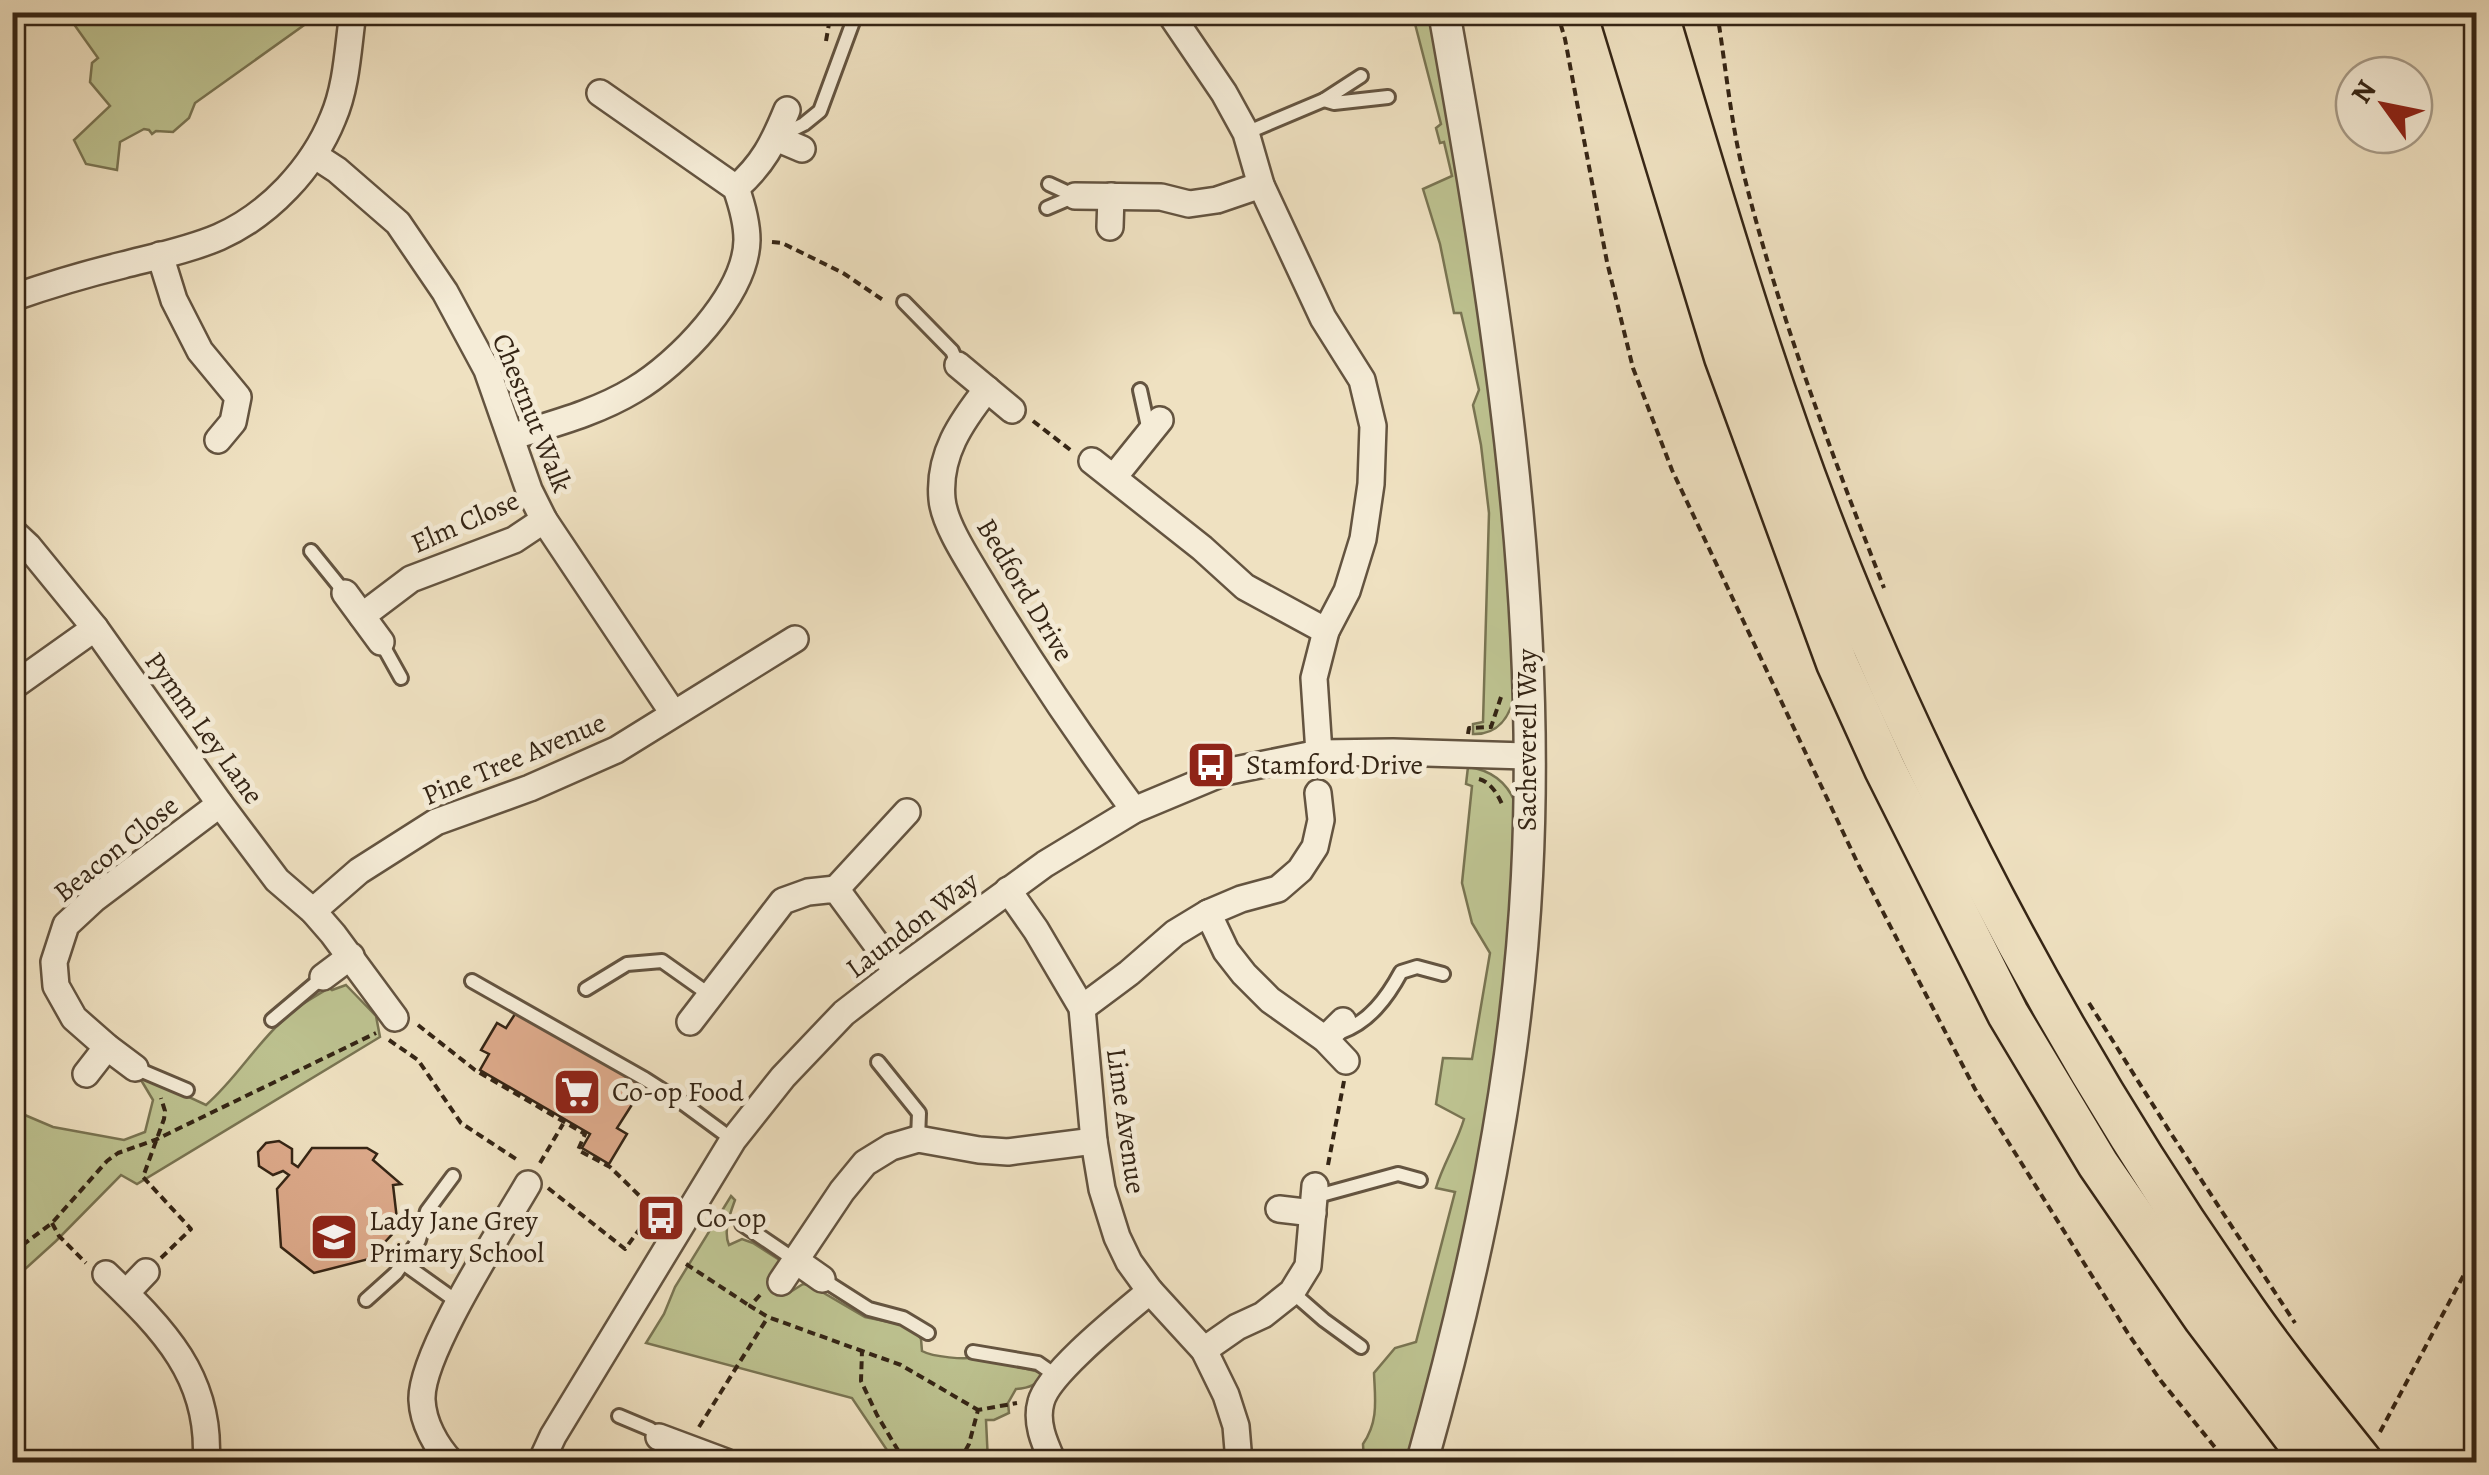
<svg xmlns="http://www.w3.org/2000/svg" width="2489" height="1475" font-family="Alegreya,serif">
	<rect width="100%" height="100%" fill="#efe1c1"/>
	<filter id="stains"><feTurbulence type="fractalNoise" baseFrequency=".002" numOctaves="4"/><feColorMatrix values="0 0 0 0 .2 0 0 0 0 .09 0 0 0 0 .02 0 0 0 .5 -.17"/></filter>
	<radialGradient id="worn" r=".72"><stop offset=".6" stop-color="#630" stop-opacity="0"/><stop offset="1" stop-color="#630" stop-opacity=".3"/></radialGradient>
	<g fill="#bdc290" stroke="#797452" stroke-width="2.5">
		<polygon points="66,13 321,13 195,103 189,118 173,132 156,131 152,134 149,130 144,129 120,142 117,170 86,164 74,140 110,106 90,82 92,63 98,58"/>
		<path d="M1408 13H1431L1460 172 1507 531 1516 690C1511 715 1500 735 1473 734V724L1483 722 1489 513 1481 445 1473 405 1479 390 1461 313H1454L1440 244 1423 189 1452 176 1444 142 1440 143 1436 128 1441 124 1414 20 1409 21Z"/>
		<path d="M1468 767C1491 770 1506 781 1515 802L1511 927 1490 1114 1467 1238 1408 1462H1364L1363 1444C1379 1421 1375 1399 1374 1373L1395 1348 1416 1342 1455 1192 1436 1188C1443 1164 1457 1143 1464 1119L1436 1104 1443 1058 1472 1059 1490 953 1472 923 1462 883 1472 786 1466 784Z"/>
		<path d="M346 985 376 1016 380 1037 137 1184 121 1175 56 1241 13 1280V1110L53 1127 124 1140 145 1132 153 1100 141 1080 144 1076 206 1105C235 1080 254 1047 282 1021 296 1007 312 998 329 988L332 990Z"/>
		<path d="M731 1196 735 1200C730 1214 723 1231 729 1245L742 1239 753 1243 781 1261 771 1284 787 1294 803 1284 810 1285 865 1317 904 1325 917 1333 921 1339 922 1351C933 1357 965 1360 976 1357L1044 1373C1037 1385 1030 1388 1016 1389L1008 1403 1009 1413 994 1420H986L988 1462H895L852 1398 646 1343 664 1314 675 1287Z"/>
	</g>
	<g fill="#ddaa8b" stroke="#352515" stroke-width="2.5">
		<polygon points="517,1011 640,1083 630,1101 633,1103 617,1128 627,1134 609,1164 582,1148 590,1134 480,1070 489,1054 481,1050 497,1023 506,1028"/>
		<polygon points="279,1141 292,1149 292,1163 298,1167 312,1148 367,1148 377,1154 373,1160 401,1184 393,1185 398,1228 369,1259 314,1273 281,1247 277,1189 289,1175 283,1171 273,1175 259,1166 258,1152 266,1143"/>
	</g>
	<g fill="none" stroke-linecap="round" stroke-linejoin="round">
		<g stroke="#645440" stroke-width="18">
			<g id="service">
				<polyline points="1361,76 1324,100 1334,103 1388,97"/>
				<polyline points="1246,133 1324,100"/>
				<polyline points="778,137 804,124 820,111 854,19"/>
				<polyline points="1047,208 1075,196 1049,184"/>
				<polyline points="904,302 952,351 958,365"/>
				<polyline points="1140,390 1149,431"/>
				<polyline points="311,551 345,593"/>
				<polyline points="381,642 401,678"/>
				<polyline points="472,981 645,1079 684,1104 733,1140"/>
				<polyline points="586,989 627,964 662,961 710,995"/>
				<polyline points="272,1020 323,977"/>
				<path d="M1341 1032C1369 1022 1387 998 1401 972L1417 967 1443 974"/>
				<polyline points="878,1062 919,1113 918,1139"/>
				<polyline points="135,1068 187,1090"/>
				<polyline points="1314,1197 1398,1174 1420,1180"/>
				<polyline points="742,1224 795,1260"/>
				<polyline points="403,1263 459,1303"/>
				<polyline points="822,1279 869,1309 903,1318 928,1333"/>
				<polyline points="1292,1292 1324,1320 1361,1347"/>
				<polyline points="366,1300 396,1273 419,1240 427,1211 453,1176"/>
				<polyline points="973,1352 1038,1363 1058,1377"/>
				<polyline points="12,1388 16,1384"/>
				<polyline points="619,1416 650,1429 659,1437"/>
			</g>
		</g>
		<g stroke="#645440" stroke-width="30">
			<g id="minor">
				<polyline points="1169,12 1224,93 1246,133 1261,185 1323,318 1362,380 1373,426 1371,484 1363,539 1347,591 1326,631 1314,678 1319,753"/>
				<polyline points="776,138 802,149"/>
				<polyline points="314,155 337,170 398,223 445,292 487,370 529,490 544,520 673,713"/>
				<path d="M736 188C763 164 773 144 787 110"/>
				<polyline points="1075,196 1161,197 1189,204 1217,200 1261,185"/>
				<polyline points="1110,227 1111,196"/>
				<polyline points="160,255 174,300 200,351 238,397 233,422 218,440"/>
				<path d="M12 298C49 285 86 274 123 265 154 257 189 250 219 237 269 215 313 168 333 118 347 86 348 47 353 12"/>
				<polyline points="958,365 1012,410"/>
				<path d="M987 389C961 422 938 455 942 499 944 525 971 564 985 588 1031 664 1081 738 1134 810"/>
				<path d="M511 437C552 424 596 413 634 390 678 364 746 295 747 240 747 222 742 205 736 188L600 93"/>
				<polyline points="1092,461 1202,548 1245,587 1326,631"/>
				<polyline points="1114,477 1160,420"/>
				<polyline points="12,531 28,546 95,628 220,804 277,880 313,911 333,934 395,1018"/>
				<polyline points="345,593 381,642"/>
				<polyline points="362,616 411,579 514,540 544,520"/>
				<polyline points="12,687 95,628"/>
				<polyline points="836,889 907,812"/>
				<polyline points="1008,890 1036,930 1082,1008 1094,1141 1102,1189 1117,1237 1129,1262 1150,1291 1204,1350 1226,1395 1236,1426 1239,1462"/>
				<polyline points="313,911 359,871 436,822 530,788 616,750 795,639"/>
				<polyline points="1208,913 1226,951 1244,974 1270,1000 1325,1039 1346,1061"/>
				<polyline points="323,977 351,956"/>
				<polyline points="1082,1008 1129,973 1175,933 1208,913 1241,899 1278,889 1300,870 1315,847 1321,820 1318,793"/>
				<polyline points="690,1022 783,901 808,892 836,889 897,972"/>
				<polyline points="1325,1039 1343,1021"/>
				<polyline points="135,1068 107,1047 74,1018 56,986 54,962 66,925 94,899 220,804"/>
				<polyline points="86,1074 107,1047"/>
				<polyline points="1279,1209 1313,1213"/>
				<polyline points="795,1260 822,1279"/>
				<path d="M106 1274C163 1329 212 1377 206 1462"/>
				<polyline points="781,1282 842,1191 865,1163 891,1147 918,1139 979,1150 1008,1152 1094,1141"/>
				<polyline points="126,1293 146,1272"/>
				<polyline points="1204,1350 1237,1327 1263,1315 1292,1292 1308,1266 1315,1186"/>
				<polyline points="659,1437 726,1462"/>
				<path d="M451 1462C436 1446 423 1423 422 1400 420 1354 502 1229 528 1184"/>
				<polyline points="541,1462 553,1436 733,1140 783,1077 844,1013 897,972 1045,864 1134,810 1225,772 1319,753 1393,752 1529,756"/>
				<path d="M1053 1462C1045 1444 1035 1423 1041 1402 1048 1373 1124 1313 1150 1291"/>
			</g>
		</g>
		<g stroke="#645440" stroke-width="35">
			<path id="tertiary" d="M1422 1462C1476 1270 1517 1076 1527 876 1542 586 1495 297 1444 12"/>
		</g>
		<g stroke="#352515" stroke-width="45">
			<g id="trunk">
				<polyline points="1620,12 1725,357 1837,663 1885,769 2008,1014 2098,1164 2204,1318 2313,1462"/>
				<path d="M1657 12C1718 217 1779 427 1863 623 1965 860 2090 1089 2238 1300 2276 1356 2320 1409 2362 1462"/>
			</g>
		</g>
		<g stroke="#352515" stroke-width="4" stroke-dasharray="8 5" stroke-linecap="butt">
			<polyline points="1557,12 1565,39 1607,262 1633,368 1672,470 1859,866 1975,1089 2129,1335 2161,1381 2227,1462"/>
			<path d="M1717 12C1725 62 1730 114 1741 163 1776 308 1830 449 1884 588"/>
			<polyline points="826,41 831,12"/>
			<polyline points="772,242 782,243 843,273 886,302"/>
			<polyline points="1033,421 1073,452"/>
			<polyline points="1468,734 1469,728 1491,727 1501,697"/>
			<path d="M1479 779C1490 782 1497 793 1502 804"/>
			<polyline points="2089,1003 2170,1132 2295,1323"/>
			<polyline points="418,1025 475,1070 585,1134 578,1150 610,1167 648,1204 660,1212"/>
			<polyline points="389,1040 418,1060 461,1123 519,1161"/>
			<polyline points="540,1163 563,1124"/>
			<polyline points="1328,1165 1344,1081"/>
			<polyline points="548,1188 625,1249 647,1219 655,1223"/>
			<polyline points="52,1223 59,1236 86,1263"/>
			<polyline points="12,1253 52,1223 107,1161 118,1153 155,1140 376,1033"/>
			<polyline points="161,1258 191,1229 143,1177 164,1119 165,1111 161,1098"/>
			<polyline points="686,1264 750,1306"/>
			<polyline points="760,1295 750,1306 768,1317 862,1351"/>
			<polyline points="699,1427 768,1317"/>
			<polyline points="2380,1432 2476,1252"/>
			<polyline points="905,1462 877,1415 861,1381 862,1351 901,1365 978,1410"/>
			<polyline points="959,1462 969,1444 978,1410 1017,1403"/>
		</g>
		<use href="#service" stroke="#f5ecd7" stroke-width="12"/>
		<use href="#minor" stroke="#f5ecd7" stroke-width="25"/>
		<use href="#tertiary" stroke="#f5ecd7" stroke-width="30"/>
		<use href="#trunk" stroke="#efe1c1" stroke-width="40"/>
	</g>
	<defs>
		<g id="bus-square" transform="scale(2.5)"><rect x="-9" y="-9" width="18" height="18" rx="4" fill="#8f2418" stroke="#f5ecd7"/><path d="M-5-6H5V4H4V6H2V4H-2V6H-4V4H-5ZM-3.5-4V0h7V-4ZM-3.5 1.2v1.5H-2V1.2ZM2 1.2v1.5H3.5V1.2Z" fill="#fff"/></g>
		<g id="supermarket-square" transform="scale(2.5)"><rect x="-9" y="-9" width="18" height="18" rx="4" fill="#8f2418" stroke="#f5ecd7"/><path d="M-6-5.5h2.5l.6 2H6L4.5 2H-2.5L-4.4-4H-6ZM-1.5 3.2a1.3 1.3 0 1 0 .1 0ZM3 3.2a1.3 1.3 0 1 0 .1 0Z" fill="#fff"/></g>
		<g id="school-square" transform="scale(2.5)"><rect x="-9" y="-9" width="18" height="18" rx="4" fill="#8f2418" stroke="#f5ecd7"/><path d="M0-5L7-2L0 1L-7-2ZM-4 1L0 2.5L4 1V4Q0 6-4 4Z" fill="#fff"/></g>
	</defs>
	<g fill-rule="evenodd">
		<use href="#bus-square" x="1211" y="765"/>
		<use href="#supermarket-square" x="577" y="1092"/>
		<use href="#bus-square" x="661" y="1218"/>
		<use href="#school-square" x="334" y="1237"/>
	</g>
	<g text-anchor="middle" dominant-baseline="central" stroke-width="10" stroke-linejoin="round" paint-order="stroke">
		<g font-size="28" fill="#352515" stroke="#f5ecd7">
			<text transform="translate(532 413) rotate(68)">Chestnut Walk</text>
			<text transform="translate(465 522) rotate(-24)">Elm Close</text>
			<text transform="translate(1025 590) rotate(59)">Bedford Drive</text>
			<text transform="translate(204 728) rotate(54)">Pymm Ley Lane</text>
			<text transform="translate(1527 740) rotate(-90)">Sacheverell Way</text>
			<text transform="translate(514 759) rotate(-23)">Pine Tree Avenue</text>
			<text transform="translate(116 849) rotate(-39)">Beacon Close</text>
			<text transform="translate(912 925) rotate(-37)">Laundon Way</text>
			<text transform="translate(1126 1121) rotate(82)">Lime Avenue</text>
		</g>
		<g font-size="28" fill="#352515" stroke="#f5ecd7" text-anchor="start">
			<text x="1246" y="765">Stamford Drive</text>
			<text x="612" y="1092">Co-op Food</text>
			<text x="696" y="1218">Co-op</text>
			<text x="369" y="1221">Lady Jane Grey<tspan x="369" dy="32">Primary School</tspan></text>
		</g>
	</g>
	<rect width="2489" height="1475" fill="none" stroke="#efe1c1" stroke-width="50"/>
	<rect x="15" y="15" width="2459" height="1445" fill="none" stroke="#352515" stroke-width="5"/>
	<rect x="25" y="25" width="2439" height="1425" fill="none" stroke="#352515" stroke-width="2.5"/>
	<g transform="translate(2384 105) rotate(303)"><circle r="48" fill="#f5ecd7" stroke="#a89c89" stroke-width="2.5"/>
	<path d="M0-8L18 38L0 25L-18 38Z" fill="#8f2418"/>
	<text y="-15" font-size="28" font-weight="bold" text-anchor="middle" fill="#352515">N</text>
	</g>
	<rect width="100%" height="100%" filter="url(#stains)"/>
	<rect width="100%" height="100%" fill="url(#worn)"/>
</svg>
